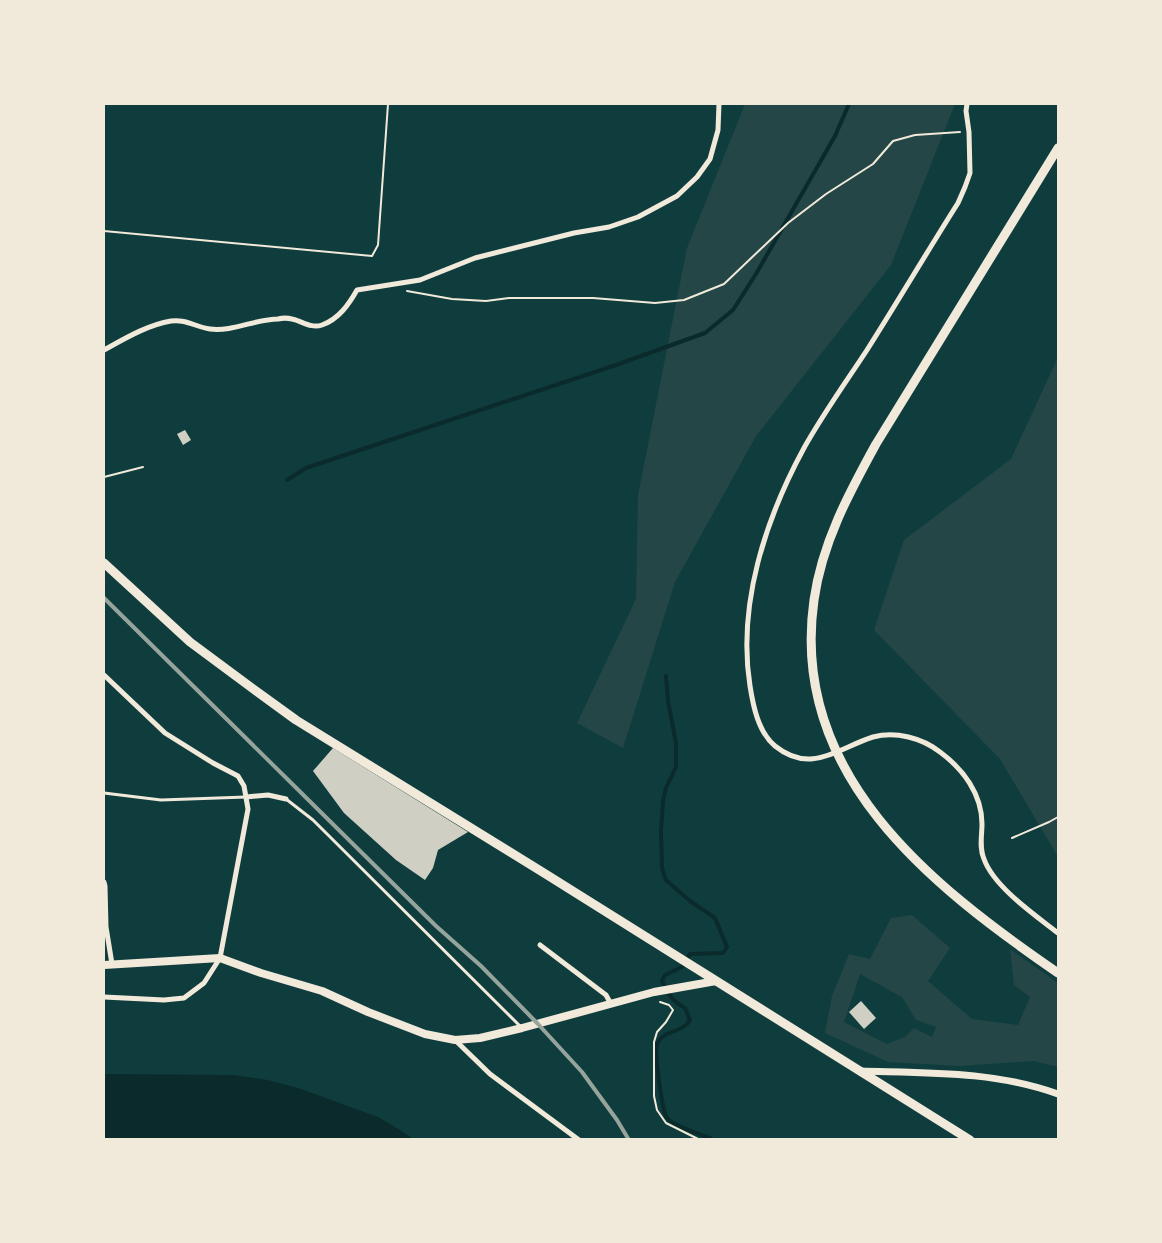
<svg xmlns="http://www.w3.org/2000/svg" width="1162" height="1243" font-family="'Zilla Slab',serif">
	<rect width="100%" height="100%" fill="#0f3d3e"/>
	<g fill="#244646" fill-rule="evenodd">
		<polygon points="745,104 955,104 891,265 756,436 675,582 623,748 577,723 636,599 638,495 687,248"/>
		<polygon points="1058,357 1058,855 1057,855 1000,759 874,630 904,540 1011,459"/>
		<path d="M912 915 950 948 928 981 972 1019 1018 1025 1030 997 1014 985 1010 949 1058 983V1067L1034 1061 960 1066 888 1062 825 1033 832 996 849 954 870 959 891 918ZM860 974 902 997 916 1020 936 1027 932 1037 914 1028 905 1037 887 1044 844 1022Z"/>
	</g>
	<polygon fill="#0a2a2b" points="104,1074 233,1075 268,1080 298,1088 378,1117 400,1130 413,1139 104,1139"/>
	<g fill="none" stroke-linecap="round" stroke-linejoin="round">
		<g stroke="#0a2a2b" stroke-width="4">
			<polyline points="287,480 306,468 616,365 705,333 733,310 756,274 835,136 849,104"/>
			<path d="M666 676 668 701 676 743V767L666 788 663 801 661 831 662 868 666 880 690 901 715 918 727 947 723 953 690 954 682 967 665 975 662 981C668 994 672 1001 685 1008L690 1020C682 1034 663 1029 657 1044 654 1052 662 1110 667 1118 674 1127 702 1134 713 1140"/>
		</g>
	</g>
	<g fill="#cfcfc3">
		<polygon points="185,430 191,440 183,445 177,434"/>
		<polygon points="333,748 468,832 438,850 433,868 425,880 396,860 344,813 313,771"/>
		<polygon points="861,1001 876,1018 864,1029 849,1012"/>
	</g>
	<g fill="none" stroke-linecap="round" stroke-linejoin="round">
		<g stroke="#f1e9da" stroke-width="2">
			<polyline points="104,231 372,256 378,245 388,104"/>
			<polyline points="407,291 452,299 486,301 509,298 593,298 655,303 684,300 724,284 788,223 826,194 873,164 893,141 915,135 960,132"/>
			<polyline points="104,477 143,467"/>
			<polyline points="1012,838 1049,822 1058,817"/>
			<polyline points="660,1002 669,1005 673,1010 666,1022 657,1032 654,1042 654,1096 657,1110 666,1123 700,1140"/>
		</g>
		<g stroke="#f1e9da" stroke-width="3">
			<polyline points="104,793 161,800 246,797"/>
			<polyline points="286,799 313,820 522,1028"/>
		</g>
		<g stroke="#f1e9da" stroke-width="5">
			<path d="M967 104 966 111 969 132 970 173 965 187 958 203C927 252 898 301 867 350 846 382 823 414 804 448 766 518 737 604 750 686 753 705 758 732 775 746 811 775 838 748 873 737 896 731 922 738 940 752 963 769 982 794 982 824 982 835 979 848 984 859 994 887 1035 915 1058 933"/>
			<path d="M104 350C124 339 147 325 171 321 187 319 195 327 210 329 232 332 256 319 278 319 282 318 288 318 292 319 302 321 311 329 322 325 339 319 349 304 357 290L420 280 475 258 574 233 609 227 638 217 677 196 697 177 710 159 718 130 719 104"/>
			<polyline points="104,675 165,733 213,763 238,776 244,786 248,809 220,958 204,983 184,998 164,1000 104,997"/>
			<polyline points="246,797 268,795 286,799"/>
			<polyline points="104,882 105,886 106,927 112,964"/>
			<polyline points="540,945 606,995 611,1004"/>
			<polyline points="455,1040 490,1074 579,1140"/>
		</g>
		<path stroke="#f1e9da" stroke-width="7" d="M860 1071C927 1073 995 1071 1058 1094"/>
		<polyline stroke="#f1e9da" stroke-width="8" points="104,965 220,958 261,973 322,991 368,1012 425,1034 455,1040 480,1038 522,1028 654,992 716,981"/>
		<polyline stroke="#f1e9da" stroke-width="9" points="104,563 190,642 252,688 296,720 544,873 970,1140"/>
		<path stroke="#f1e9da" stroke-width="9" d="M1058 148 876 444C849 493 822 543 814 600 789 774 930 885 1058 973"/>
		<polyline stroke="#97a49c" stroke-width="4" points="104,598 436,926 481,966 538,1024 582,1072 617,1120 629,1140"/>
	</g>
	<rect width="1162" height="1243" fill="none" stroke="#f1e9da" stroke-width="210"/>
</svg>
